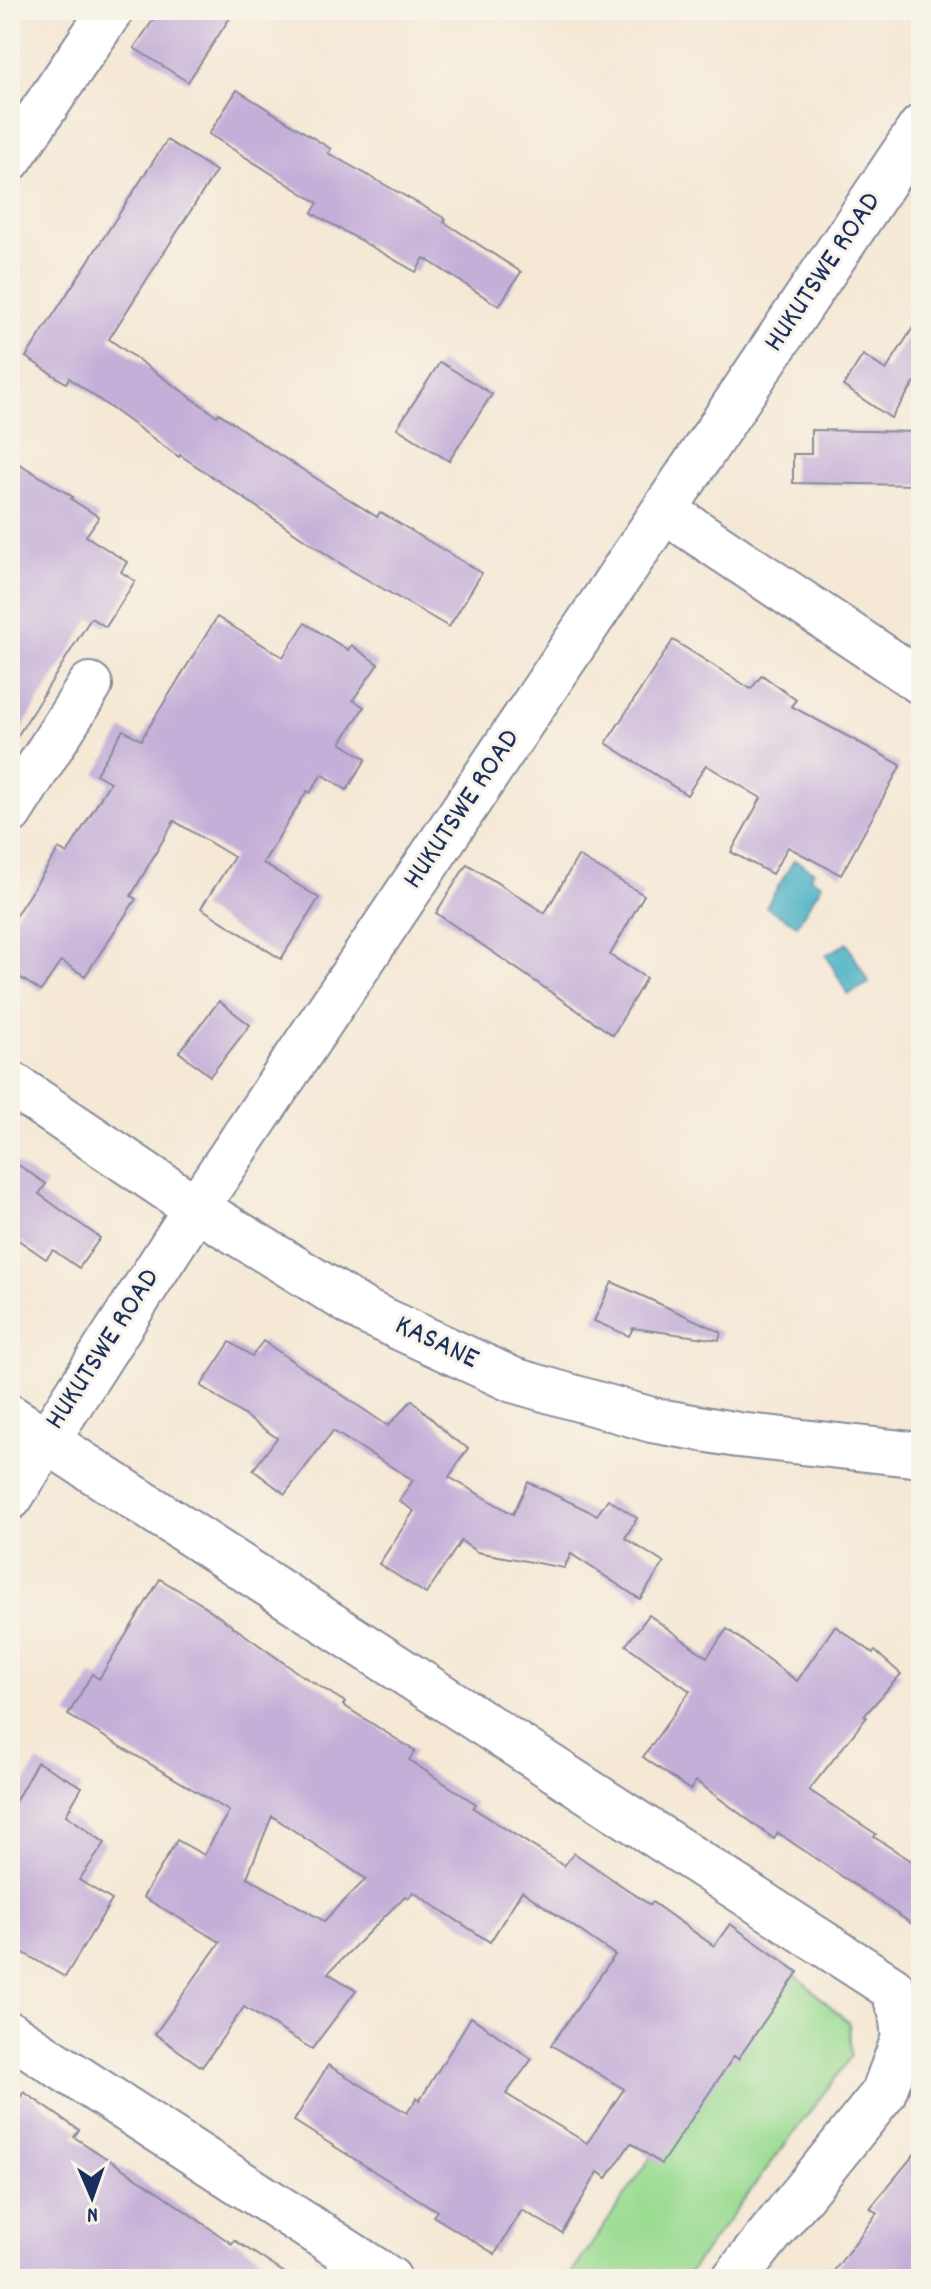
<svg xmlns="http://www.w3.org/2000/svg" width="931" height="2289" font-family="Dekko,sans-serif">
	<rect width="100%" height="100%" fill="#f7f3e8"/>
	<filter id="ink" filterUnits="userSpaceOnUse"><feTurbulence type="fractalNoise" baseFrequency=".0125" numOctaves="2"/><feDisplacementMap in="SourceGraphic" scale="16" xChannelSelector="R" yChannelSelector="G"/><feConvolveMatrix kernelMatrix="1 2 1 2 8 2 1 2 1" color-interpolation-filters="sRGB"/></filter>
	<filter id="wash" filterUnits="userSpaceOnUse"><feTurbulence type="fractalNoise" baseFrequency=".006" numOctaves="4" result="noise"/><feDisplacementMap in="SourceGraphic" scale="32" xChannelSelector="R" yChannelSelector="G"/><feGaussianBlur stdDeviation="1.8" result="paint"/><feColorMatrix in="noise" values="0 0 0 0 0 0 0 0 0 0 0 0 0 0 0 0 0 1.4 0 .05"/><feComposite in="paint" operator="in"/></filter>
	<g filter="url(#wash)">
		<rect width="100%" height="100%" fill="#f5e8d5"/>
		<polygon fill="#9adb91" stroke="#5a8578" stroke-width="2" points="783,1964 849,2023 851,2057 684,2279 568,2279"/>
		<g fill="#45afc4" stroke="#306f91" stroke-width="2">
			<polygon points="794,860 814,871 810,877 822,884 797,925 766,907"/>
			<polygon points="847,943 869,983 848,995 826,955"/>
		</g>
		<g id="blocks">
			<g fill="#c4afd8" fill-rule="evenodd">
				<polygon points="160,10 235,10 188,82 134,48"/>
				<polygon points="237,90 331,149 328,153 446,219 444,222 521,272 499,306 424,258 416,272 312,213 318,203 209,134"/>
				<polygon points="167,140 216,171 109,339 217,416 219,413 264,445 377,517 380,512 482,573 449,627 347,568 180,455 179,457 69,378 66,383 26,357"/>
				<polygon points="921,315 921,373 891,418 843,386 863,355 886,370"/>
				<polygon points="440,362 492,394 449,461 397,428"/>
				<polygon points="811,430 921,432 921,485 793,483 793,454 811,454"/>
				<polygon points="10,458 73,497 71,499 99,517 86,536 127,562 121,572 135,581 106,627 91,618 10,748"/>
				<polygon points="217,617 283,657 305,623 348,650 351,645 378,664 353,700 364,707 341,743 366,759 347,790 322,774 310,793 307,791 263,863 319,898 281,959 201,908 234,857 174,821 131,896 136,899 85,976 61,961 41,991 10,971 10,924 59,849 67,854 110,782 96,774 123,730 141,740"/>
				<polygon points="673,640 751,689 762,675 796,700 791,706 901,765 841,875 788,847 772,874 731,852 761,798 706,765 687,795 606,743"/>
				<polygon points="578,856 644,895 610,955 646,978 613,1035 436,913 467,864 545,913"/>
				<polygon points="219,1001 250,1025 210,1076 179,1052"/>
				<polygon points="10,1159 46,1184 39,1194 100,1238 79,1268 53,1250 46,1259 11,1235 10,1237"/>
				<polygon points="612,1282 721,1332 719,1340 633,1328 629,1336 594,1321"/>
				<polygon points="263,1341 388,1426 412,1400 453,1439 468,1448 449,1477 513,1514 528,1482 597,1515 608,1499 637,1518 625,1538 664,1563 640,1599 571,1554 564,1568 477,1552 461,1541 426,1594 379,1564 414,1511 399,1501 413,1480 333,1431 285,1494 253,1470 277,1438 201,1386 230,1342 252,1356"/>
				<path d="M160 1579 203 1605 298 1673 345 1702 343 1705 415 1751 409 1760 476 1804 473 1808 564 1866 574 1853 650 1905 652 1902 714 1946 730 1924 798 1972 738 2059 734 2056 661 2164 631 2143 607 2178 598 2172 562 2233 522 2210 495 2254 433 2216 437 2211 294 2121 328 2065 407 2113 417 2098 420 2100 471 2017 532 2059 506 2094 587 2143 624 2089 551 2045 615 1955 522 1891 490 1942 413 1892 409 1898 405 1896 328 1973 356 1990 312 2049 244 2007 202 2067 155 2034 220 1942 143 1897 177 1840 204 1855 229 1811 68 1715 92 1674 99 1679ZM272 1816 366 1879 324 1921 247 1877Z"/>
				<polygon points="649,1615 707,1657 727,1629 797,1681 835,1626 873,1653 875,1651 901,1674 864,1716 867,1717 809,1790 876,1834 874,1837 921,1867 921,1930 778,1833 774,1839 696,1781 690,1790 643,1757 690,1691 626,1645"/>
				<polygon points="37,1762 82,1787 66,1815 105,1843 79,1880 112,1900 65,1977 10,1945 10,1811"/>
				<polygon points="24,2092 79,2130 74,2137 160,2193 232,2244 234,2240 294,2279 10,2279 10,2112"/>
				<polygon points="921,2146 921,2279 828,2279 877,2213 870,2208"/>
			</g>
		</g>
	</g>
	<g filter="url(#ink)">
		<use href="#blocks" fill-opacity="0" stroke="#888c9a" stroke-width="2"/>
		<g fill="none" stroke-linecap="round" stroke-linejoin="round">
			<g stroke="#888c9a" stroke-width="48">
				<g id="minor">
					<polyline points="10,159 111,10"/>
					<polyline points="665,511 921,682"/>
					<polyline points="10,812 90,685"/>
					<polyline points="10,1417 892,1988 901,2012 904,2038 883,2094 734,2279"/>
					<polyline points="10,1498 196,1208 921,127"/>
					<polyline points="10,2034 389,2279"/>
				</g>
			</g>
			<g stroke="#888c9a" stroke-width="48">
				<polyline id="tertiary" points="10,1083 196,1208 366,1312 513,1380 652,1420 738,1435 921,1455"/>
			</g>
			<use href="#minor" stroke="#fff" stroke-width="44"/>
			<use href="#tertiary" stroke="#fff" stroke-width="44"/>
		</g>
	</g>
	<g text-anchor="middle" dominant-baseline="central" stroke-width="6" stroke-linejoin="round" paint-order="stroke">
		<g font-size="30" fill="#1b2f5e" stroke="#f7f3e8">
			<text transform="translate(824 273) rotate(-56)">HUKUTSWE ROAD</text>
			<text transform="translate(463 810) rotate(-56)">HUKUTSWE ROAD</text>
			<text transform="translate(436 1344) rotate(25)">KASANE</text>
			<text transform="translate(104 1350) rotate(-57)">HUKUTSWE ROAD</text>
		</g>
	</g>
	<rect width="931" height="2289" fill="none" stroke="#f7f3e8" stroke-width="40"/>
	<g transform="translate(92 2197) rotate(178)" stroke="#f7f3e8" stroke-width="6" paint-order="stroke">
	<path d="M0-6L14 30L0 20L-14 30Z" fill="#1b2f5e"/>
	<text y="-12" font-size="22" font-weight="bold" text-anchor="middle" fill="#1b2f5e">N</text>
	</g>
</svg>
